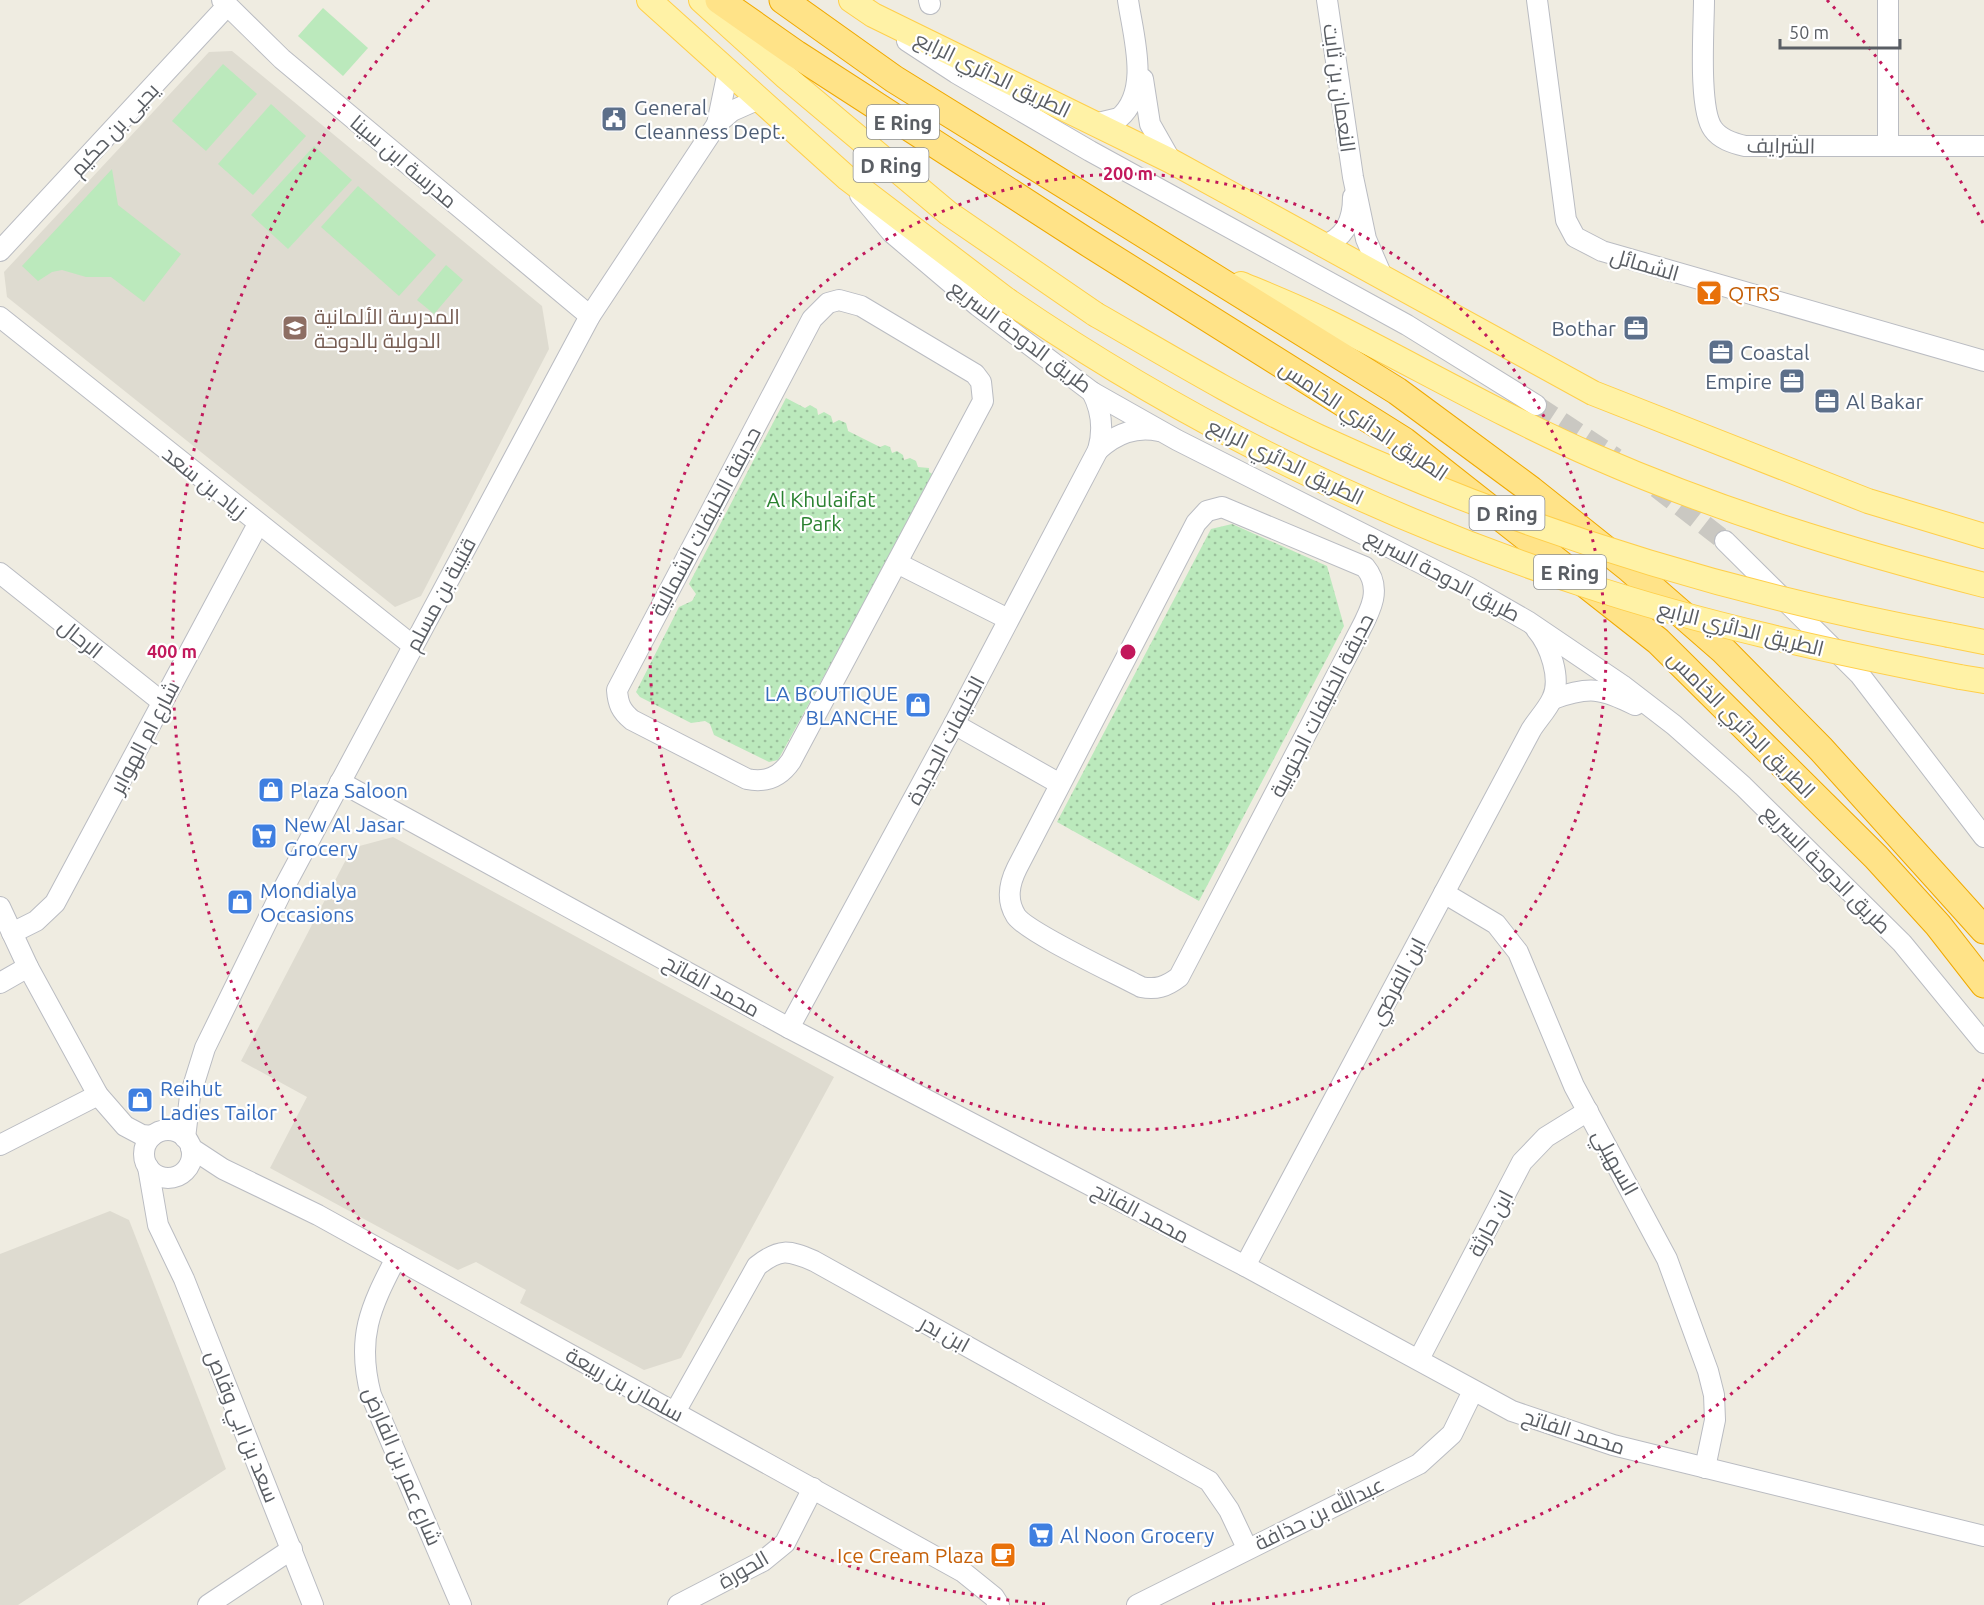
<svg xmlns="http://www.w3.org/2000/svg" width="1984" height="1605" font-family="Ubuntu,Cairo,sans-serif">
	<defs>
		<pattern id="park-dots" width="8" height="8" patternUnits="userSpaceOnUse" patternTransform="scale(1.5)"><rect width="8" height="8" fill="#bbe9bc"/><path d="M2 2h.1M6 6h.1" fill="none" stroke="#9bc09c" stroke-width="1.8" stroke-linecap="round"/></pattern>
	</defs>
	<rect width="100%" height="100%" fill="#efece1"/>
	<g fill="#dedbd0">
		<polygon points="232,51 542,306 549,349 421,596 395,607 7,297 4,272 209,52"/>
		<polygon points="393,837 834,1077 681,1358 644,1370 520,1303 526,1290 476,1262 458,1270 270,1168 307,1097 241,1061 352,848"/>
		<polygon points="110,1211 129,1220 226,1469 18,1605 0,1605 0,1254"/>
	</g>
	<g fill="#bbe9bc">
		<polygon points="323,8 368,48 343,76 298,36"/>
		<polygon points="223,64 257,94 206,151 172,121"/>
		<polygon points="271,104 306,136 253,195 218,164"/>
		<polygon points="314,146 352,180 288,249 251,215"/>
		<polygon points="112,169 118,205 181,254 144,302 111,277 86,277 62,270 52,272 38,281 22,266"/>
		<polygon points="358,186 436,255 399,296 321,227"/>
		<polygon points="446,265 463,280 434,314 417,300"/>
	</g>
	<g fill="url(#park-dots)">
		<polygon points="786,398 805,408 810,405 817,409 818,415 824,412 831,416 833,423 839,420 846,423 848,431 880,447 885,445 890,447 892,453 897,451 903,455 904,460 910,458 916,461 918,467 929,468 929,472 934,475 778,760 769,762 714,735 710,724 705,721 691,723 640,697 636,692 679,607 692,601 696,594 689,584"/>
		<polygon points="1232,524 1327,566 1344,626 1199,901 1057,822 1211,529"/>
	</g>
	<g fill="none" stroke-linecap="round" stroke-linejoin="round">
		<g stroke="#cac8c2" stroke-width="20" stroke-dasharray="20 10" stroke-linecap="butt">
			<polyline points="1536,405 1616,458"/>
			<polyline points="1657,488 1725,541"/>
		</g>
		<g stroke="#babcc2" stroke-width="22">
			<g id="minor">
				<polyline points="222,0 282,59 590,316"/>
				<polyline points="929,0 930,4"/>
				<polyline points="1327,0 1353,177 1366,239 1382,276"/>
				<polyline points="1537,0 1566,220 1575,237 1602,251 1984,361"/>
				<path d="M1704 0C1704 27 1698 109 1713 129 1720 139 1732 143 1745 146H1984"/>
				<polyline points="1888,0 1888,146"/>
				<polyline points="907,41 956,73 1090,151 1407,325 1536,405"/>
				<polyline points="1143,79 1150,124 1171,161"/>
				<polyline points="717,124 728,71"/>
				<path d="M1094 124 1119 118C1151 91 1133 36 1128 0"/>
				<polyline points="860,195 892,233 978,306 1092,392 1177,440 1468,587 1529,622 1622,685 1674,725 1743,786 1902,943 1984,1043"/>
				<path d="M1322 246C1345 238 1353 221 1353 197"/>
				<polyline points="0,251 227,6"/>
				<path d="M839 300 861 306 975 374 981 382 983 401 791 761C780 777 766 783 747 779L632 720C621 711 618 704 617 690L812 319 828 303Z"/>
				<polyline points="0,317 412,645"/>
				<path d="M1098 450C1116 434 1135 426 1159 431"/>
				<path d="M1222 507 1365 567C1386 592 1365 619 1353 644L1179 977C1166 987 1156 990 1141 987 1117 974 1028 933 1016 916 1006 900 1009 884 1017 868L1196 523 1207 511Z"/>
				<polyline points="1725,541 1860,675 1984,837"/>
				<polyline points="897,563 1008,619"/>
				<polyline points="0,573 162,702"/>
				<path d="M1553 699C1589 686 1601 688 1635 705"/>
				<polyline points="954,724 1060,784"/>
				<polyline points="340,782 789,1028 1245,1266 1512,1411 1613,1445 1984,1536"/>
				<polyline points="1444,893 1496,924 1518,952 1574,1086 1667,1259 1708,1371 1714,1395 1715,1420 1705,1468"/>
				<polyline points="0,907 28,967 98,1095 125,1126 142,1135 152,1136"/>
				<polyline points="12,933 36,921 55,903 258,524"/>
				<polyline points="0,983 28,967"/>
				<path d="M789 1028 954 724 1098 450C1104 429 1102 411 1092 392"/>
				<circle cx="168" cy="1154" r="24"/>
				<polyline points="185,1138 190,1096 205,1048 280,895 590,316 717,124 732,111 759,99"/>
				<polyline points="0,1145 98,1095"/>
				<polyline points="191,1148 223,1169 318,1215 963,1572 994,1597 999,1605"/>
				<polyline points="148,1167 158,1225 184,1279 313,1605"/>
				<path d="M396 1258C370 1308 356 1338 371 1395L461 1605"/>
				<path d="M1245 1266 1531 730C1537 720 1547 710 1552 699 1562 679 1550 645 1536 629"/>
				<polyline points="1419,1359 1522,1162 1546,1137 1588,1111"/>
				<path d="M675 1412 757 1266C780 1248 788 1250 814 1261L1209 1481 1229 1510 1247 1548"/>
				<polyline points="208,1605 292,1549"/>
				<polyline points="678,1605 763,1561 785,1543 813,1488"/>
				<polyline points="1137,1605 1419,1464 1452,1434 1473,1391"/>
			</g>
		</g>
		<g stroke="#ffcf4b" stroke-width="26">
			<g id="major">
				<polyline points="649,0 848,179 1007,300"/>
				<polyline points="701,0 786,77 948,213 1095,314"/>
				<polyline points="851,0 873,15 1171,161 1593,393 1868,501 1984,536"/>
				<path d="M1241 284C1270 296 1300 308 1328 322 1418 367 1504 417 1596 457 1722 512 1851 551 1984 585"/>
				<polyline points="1949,635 1984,642"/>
				<polyline points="1960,677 1984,681"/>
			</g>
		</g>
		<g stroke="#f0a900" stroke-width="29">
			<g id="highway">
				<polyline points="719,0 796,54 1087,242 1404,441 1658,641 1876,857 1938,925 1984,984"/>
				<polyline points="783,0 894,79 1397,391 1531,490 1630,569 1723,650 1821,749 1984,930"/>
			</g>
		</g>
		<use href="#minor" stroke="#fff" stroke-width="20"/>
		<use href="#major" stroke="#fff2a6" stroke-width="24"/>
		<use href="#highway" stroke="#ffe388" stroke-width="27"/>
		<g stroke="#ffcf4b" stroke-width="26" stroke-linecap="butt">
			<g id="major-bridge">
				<path d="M1007 300C1184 421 1378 517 1582 584 1705 625 1833 652 1960 677"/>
				<path d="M1095 314C1168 356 1241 400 1317 436 1518 529 1732 595 1949 635"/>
			</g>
		</g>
		<use href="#major-bridge" stroke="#fff2a6" stroke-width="24"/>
	</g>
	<g fill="none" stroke="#c2185b" stroke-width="3" stroke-dasharray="3 6">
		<circle cx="1128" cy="652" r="478"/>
		<path d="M1984 1079A956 956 0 0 1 1211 1604M1045 1604A956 956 0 0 1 429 0M1827 0A956 956 0 0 1 1984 225"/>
	</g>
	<defs>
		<g id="civic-square" transform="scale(1.35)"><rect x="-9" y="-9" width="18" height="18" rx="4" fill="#5c6f8a" stroke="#fff"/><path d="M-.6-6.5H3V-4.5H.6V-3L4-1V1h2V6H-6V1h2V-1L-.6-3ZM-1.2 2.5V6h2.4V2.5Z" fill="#fff"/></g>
		<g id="bar-square" transform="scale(1.35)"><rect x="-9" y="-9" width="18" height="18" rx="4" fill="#e8710a" stroke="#fff"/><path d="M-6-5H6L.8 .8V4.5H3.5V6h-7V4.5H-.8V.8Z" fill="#fff"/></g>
		<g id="school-square" transform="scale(1.35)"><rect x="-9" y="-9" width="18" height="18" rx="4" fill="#8d6e63" stroke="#fff"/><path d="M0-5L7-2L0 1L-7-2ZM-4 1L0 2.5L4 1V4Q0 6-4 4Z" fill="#fff"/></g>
		<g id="office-square" transform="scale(1.35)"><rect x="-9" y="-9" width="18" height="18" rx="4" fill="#5c6f8a" stroke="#fff"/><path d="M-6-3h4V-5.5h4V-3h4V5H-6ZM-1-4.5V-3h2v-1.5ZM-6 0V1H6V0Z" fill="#fff"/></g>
		<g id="shop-square" transform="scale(1.35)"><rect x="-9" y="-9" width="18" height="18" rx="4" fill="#3f7fe0" stroke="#fff"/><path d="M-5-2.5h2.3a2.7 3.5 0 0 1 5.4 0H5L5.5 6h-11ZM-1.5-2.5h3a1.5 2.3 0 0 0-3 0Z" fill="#fff"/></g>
		<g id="supermarket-square" transform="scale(1.35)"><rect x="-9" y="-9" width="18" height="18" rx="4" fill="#3f7fe0" stroke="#fff"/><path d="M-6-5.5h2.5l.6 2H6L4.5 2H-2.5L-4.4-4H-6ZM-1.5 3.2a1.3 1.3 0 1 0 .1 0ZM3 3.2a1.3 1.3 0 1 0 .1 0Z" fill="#fff"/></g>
		<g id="cafe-square" transform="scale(1.35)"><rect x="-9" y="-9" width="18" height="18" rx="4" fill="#e8710a" stroke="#fff"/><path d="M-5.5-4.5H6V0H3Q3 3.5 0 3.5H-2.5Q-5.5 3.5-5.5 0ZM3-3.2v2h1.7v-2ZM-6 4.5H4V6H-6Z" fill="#fff"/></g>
	</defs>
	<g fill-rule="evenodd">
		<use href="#civic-square" x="614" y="119"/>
		<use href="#bar-square" x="1709" y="293"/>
		<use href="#school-square" x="295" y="328"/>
		<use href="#office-square" x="1636" y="328"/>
		<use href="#office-square" x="1721" y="352"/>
		<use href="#office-square" x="1792" y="381"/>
		<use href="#office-square" x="1827" y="401"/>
		<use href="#shop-square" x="918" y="705"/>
		<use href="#shop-square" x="271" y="790"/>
		<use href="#supermarket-square" x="264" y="836"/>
		<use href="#shop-square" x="240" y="902"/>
		<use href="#shop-square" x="140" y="1100"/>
		<use href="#supermarket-square" x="1041" y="1535"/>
		<use href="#cafe-square" x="1003" y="1555"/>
	</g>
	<g text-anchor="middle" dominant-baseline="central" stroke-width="4.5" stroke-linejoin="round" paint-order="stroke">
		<g fill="#fff" stroke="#8c8e92" stroke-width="1.5">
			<rect x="867" y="105" width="72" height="34" rx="4.5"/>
			<rect x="853.5" y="148" width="75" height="34" rx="4.5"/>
			<rect x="1469.5" y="496" width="75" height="34" rx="4.5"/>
			<rect x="1534" y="555" width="72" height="34" rx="4.5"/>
		</g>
		<g font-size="20" font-weight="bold" fill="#5a5e64">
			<text x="903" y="122">E Ring</text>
			<text x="891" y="165">D Ring</text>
			<text x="1507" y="513">D Ring</text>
			<text x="1570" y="572">E Ring</text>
		</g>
		<g font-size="21" fill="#5a5e64" stroke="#fff">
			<text transform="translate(993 74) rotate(26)">الطريق الدائري الرابع</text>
			<text transform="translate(1340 88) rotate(82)">النعمان بن ثابت</text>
			<text transform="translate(114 129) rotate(-47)">يحيى بن حكيم</text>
			<text transform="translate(1781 145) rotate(1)">الشرايف</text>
			<text transform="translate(404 161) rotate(40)">مدرسة ابن سينا</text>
			<text transform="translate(1645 264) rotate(16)">الشمائل</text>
			<text transform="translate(1021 336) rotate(37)">طريق الدوحة السريع</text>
			<text transform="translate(1364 420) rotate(34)">الطريق الدائري الخامس</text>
			<text transform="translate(1286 461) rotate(26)">الطريق الدائري الرابع</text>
			<text transform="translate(205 482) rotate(39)">زياد بن سعد</text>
			<text transform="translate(705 521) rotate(-62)">حديقة الخليفات الشمالية</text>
			<text transform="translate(1443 575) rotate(28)">طريق الدوحة السريع</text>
			<text transform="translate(440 594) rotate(-62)">قتيبة بن مسلم</text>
			<text transform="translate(1741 628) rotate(14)">الطريق الدائري الرابع</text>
			<text transform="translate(81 638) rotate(39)">الرحال</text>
			<text transform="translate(1321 705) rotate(-63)">حديقة الخليفات الجنوبية</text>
			<text transform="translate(1742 724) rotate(45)">الطريق الدائري الخامس</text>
			<text transform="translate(144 737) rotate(-62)">شارع ام الهوابر</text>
			<text transform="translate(945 740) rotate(-62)">الخليفات الجديدة</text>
			<text transform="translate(1827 869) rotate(45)">طريق الدوحة السريع</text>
			<text transform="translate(1397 981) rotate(-62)">ابن الفرضي</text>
			<text transform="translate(712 985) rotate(29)">محمد الفاتح</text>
			<text transform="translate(1616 1162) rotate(61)">السهيلي</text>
			<text transform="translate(1141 1212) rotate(28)">محمد الفاتح</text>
			<text transform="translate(1490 1223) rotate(-62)">ابن حارثة</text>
			<text transform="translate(945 1333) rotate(29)">ابن بدر</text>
			<text transform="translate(625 1384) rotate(29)">سلمان بن ربيعة</text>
			<text transform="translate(243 1426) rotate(68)">سعد بن ابي وقاص</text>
			<text transform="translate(1574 1431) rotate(18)">محمد الفاتح</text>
			<text transform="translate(403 1466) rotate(67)">شارع عمر بن الفارض</text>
			<text transform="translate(1319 1513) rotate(-26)">عبدالله بن حذافة</text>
			<text transform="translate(743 1569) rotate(-30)">الحورة</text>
		</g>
		<g font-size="21" fill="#4e5e75" stroke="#fff" text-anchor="start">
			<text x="634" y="107">General<tspan x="634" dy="24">Cleanness Dept.</tspan></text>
			<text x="1616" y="328" text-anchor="end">Bothar</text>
			<text x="1740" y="352">Coastal</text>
			<text x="1772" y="381" text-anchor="end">Empire</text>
			<text x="1846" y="401">Al Bakar</text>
		</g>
		<g font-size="21" fill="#c56008" stroke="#fff" text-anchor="start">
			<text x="1728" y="293">QTRS</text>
			<text x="984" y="1555" text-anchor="end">Ice Cream Plaza</text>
		</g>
		<g font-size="21" fill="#785e54" stroke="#fff" text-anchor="start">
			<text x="314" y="316">المدرسة الألمانية<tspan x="314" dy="24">الدولية بالدوحة</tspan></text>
		</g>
		<g font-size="21" fill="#2b8231" stroke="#fff">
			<text x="821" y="499">Al Khulaifat<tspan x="821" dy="24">Park</tspan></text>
		</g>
		<g font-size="21" fill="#366cbe" stroke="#fff" text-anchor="start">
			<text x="898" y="693" text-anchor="end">LA BOUTIQUE<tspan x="898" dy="24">BLANCHE</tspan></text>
			<text x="290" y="790">Plaza Saloon</text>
			<text x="284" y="824">New Al Jasar<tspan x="284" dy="24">Grocery</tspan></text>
			<text x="260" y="890">Mondialya<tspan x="260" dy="24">Occasions</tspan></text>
			<text x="160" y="1088">Reihut<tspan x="160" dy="24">Ladies Tailor</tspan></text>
			<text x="1060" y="1535">Al Noon Grocery</text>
		</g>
	</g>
	<circle cx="1128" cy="652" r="9" fill="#c2185b" stroke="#fff" stroke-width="3"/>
	<g font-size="18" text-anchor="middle" font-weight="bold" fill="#c2185b" stroke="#fff" stroke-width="4.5" stroke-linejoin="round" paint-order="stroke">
		<text x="1128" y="180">200 m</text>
		<text x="172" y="658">400 m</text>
	</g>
	<path d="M1780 39v9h120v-9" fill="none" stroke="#5a5e64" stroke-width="3"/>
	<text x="1789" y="39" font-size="18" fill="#5a5e64" stroke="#ffffff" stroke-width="4.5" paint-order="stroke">50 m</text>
</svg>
